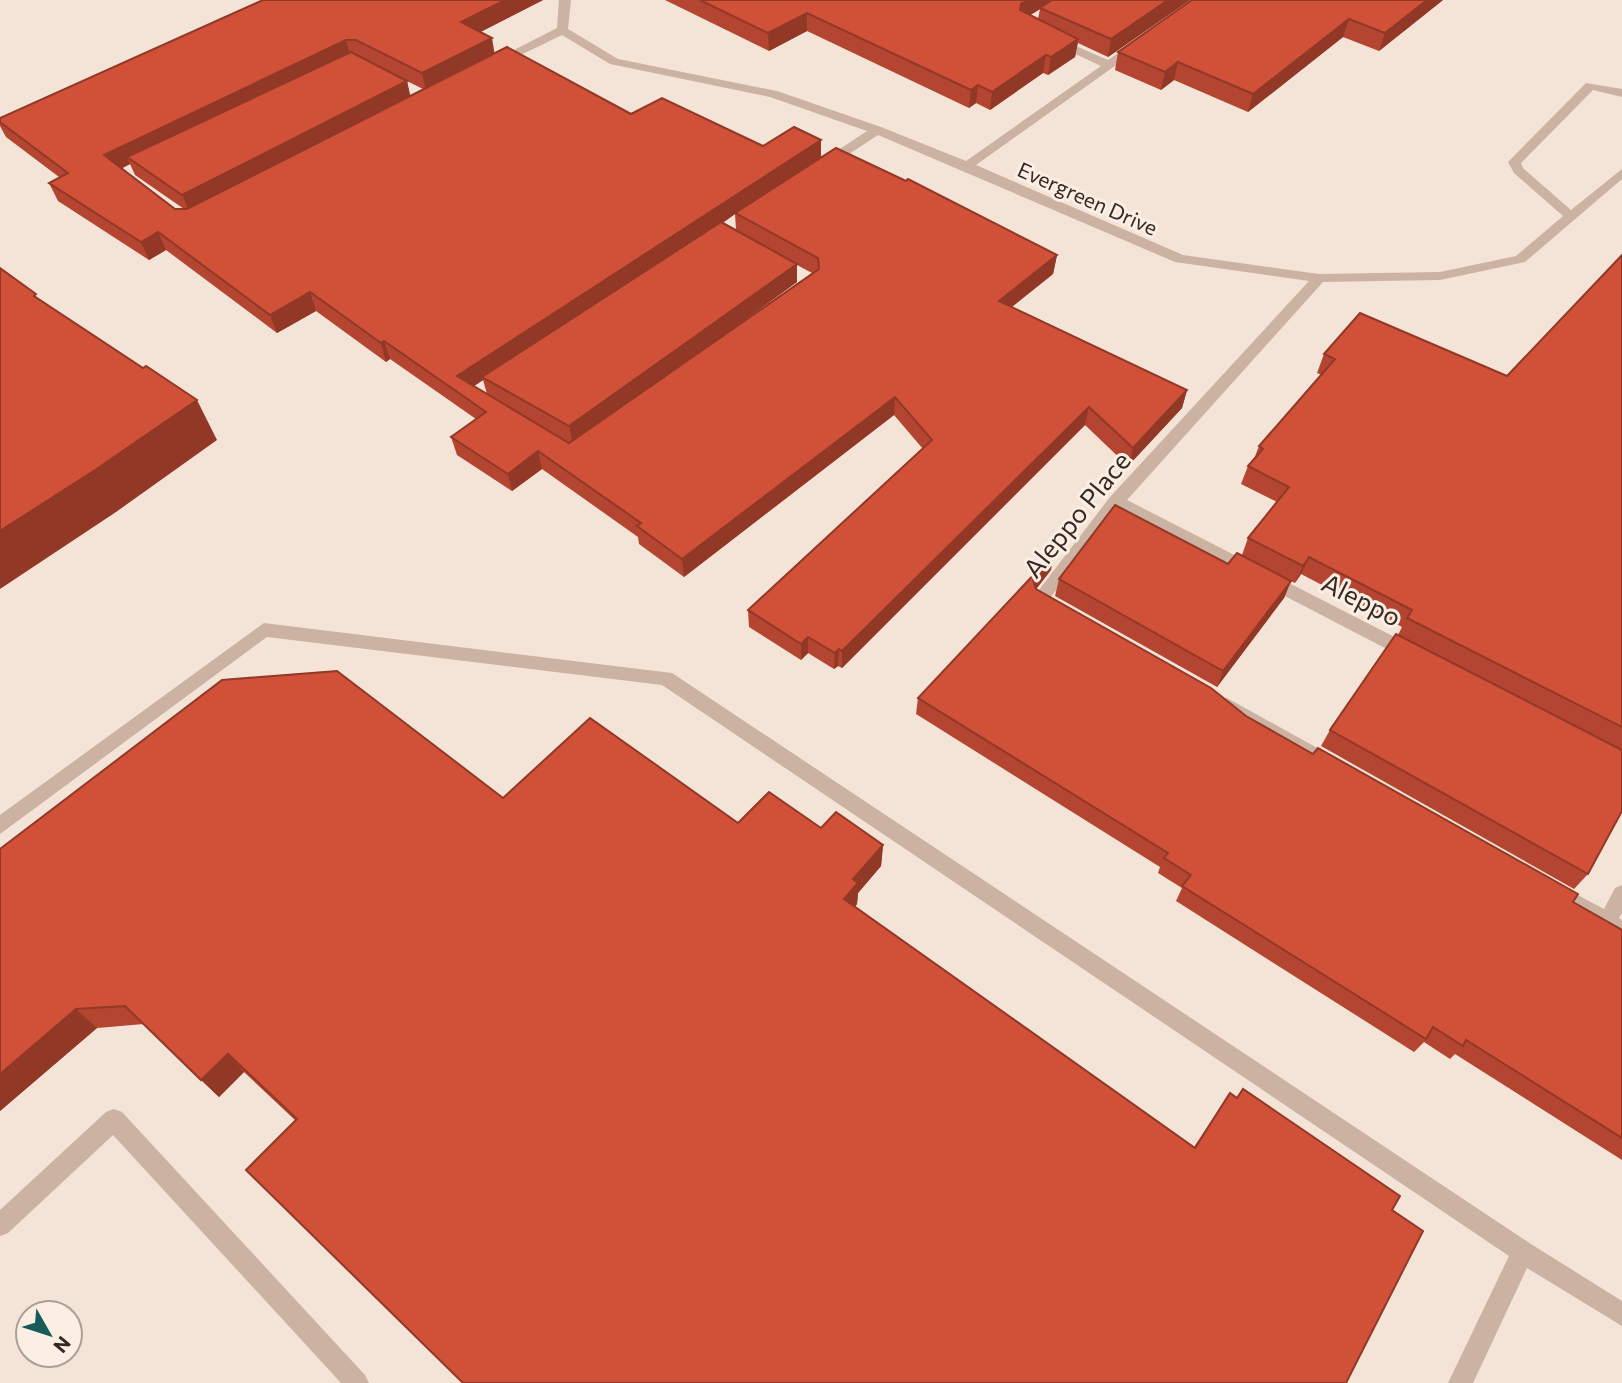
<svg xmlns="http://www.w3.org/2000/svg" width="1622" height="1383" font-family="Commissioner,sans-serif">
	<rect width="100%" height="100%" fill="#f3e4d7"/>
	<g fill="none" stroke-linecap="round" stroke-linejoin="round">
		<g fill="#ccb2a2" fill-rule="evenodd">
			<path d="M559 0H571L568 29 618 59 777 91 881 127 966 161 1101 66 1052 43V39H1060L1108 60 1132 44H1140V48L976 165 1183 255 1319 274 1440 272 1516 256 1563 216 1514 173 1508 162 1586 83 1622 89V97L1593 90 1521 163 1523 168 1571 210 1622 169V179L1525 262 1440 280 1323 282 1127 500 1416 648 1419 653 1416 658H1404L1118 509 1051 597 1061 606 1059 611C1050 614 1036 608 1032 599L1110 497 1309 281 1175 262 878 135 828 168H820V162L867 131 770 97 610 64 562 35 500 65H492V61L557 28Z"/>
			<polygon points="264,623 672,673 1531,1244 1622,1301 1622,1326 1527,1268 1473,1383 1448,1383 1509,1256 662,685 267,637 0,834 0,815"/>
			<polygon points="1227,698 1339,760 1342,765 1339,770 1333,773 1327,770 1221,710 1218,705 1221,700"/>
			<polygon points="1555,883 1604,909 1615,888 1622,885 1622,913 1619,918 1622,920 1622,939 1548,898 1545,892 1548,886"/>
			<polygon points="114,1109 122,1112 365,1375 369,1383 341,1383 113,1135 8,1233 0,1236 0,1210 106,1112"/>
		</g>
	</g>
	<g fill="#b44530" fill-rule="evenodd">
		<path d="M263 0H543L480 32 494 53 631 114 763 146 821 158 1057 255 1053 274 1012 307 1187 390 1182 408 1128 466 1085 425 842 668 838 666 834 669 808 653 801 660 749 627 748 610 923 449 894 415 684 577 639 544 638 537 542 469 512 491 457 455 451 437 476 419 390 359 386 362 316 311 277 333 166 250 149 260 58 201 49 183 59 177 6 137 0 126V118ZM407 81 423 89 410 96ZM130 164 135 175 184 209H175L122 168ZM735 214 736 230 723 223ZM797 265 812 273 720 338 797 282ZM483 380 487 394 474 386ZM510 408 570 443H569Z"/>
		<path d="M665 0H1190L1108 57 1078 43 1075 57 1048 75 1043 73 990 110 976 103 969 108 807 31 769 51ZM1040 9 1038 19 1030 15Z"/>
		<polygon points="1443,0 1379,51 1343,37 1248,112 1174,80 1161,90 1115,70 1118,52"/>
		<polygon points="1622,255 1622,811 1588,874 1574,889 1321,746 1330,730 1398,635 1402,627 1301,574 1295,583 1291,581 1284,598 1217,687 1055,596 1059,579 1228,564 1242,555 1248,538 1277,502 1241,484 1248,466 1254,459 1259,446 1322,375 1317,373 1324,354 1507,376"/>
		<polygon points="1051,570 1036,589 1246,716 1622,930 1622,1160 1455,1054 1450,1059 1424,1042 1414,1052 1176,901 1182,888 1158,873 1160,867 916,714 918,698"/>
		<polygon points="503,798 738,823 821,828 883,845 881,866 858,893 857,904 855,907 1194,1147 1230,1093 1236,1098 1243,1089 1400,1196 296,1121 244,1072 219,1097 144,1024 97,1028 0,1111 0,849"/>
	</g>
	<g fill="#923827">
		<polygon points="505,0 543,0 465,40 461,22"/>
		<polygon points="1028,0 1055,0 1019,22 1021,4"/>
		<polygon points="1168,0 1190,0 1108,57 1111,39"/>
		<polygon points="1427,0 1443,0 1379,51 1385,33"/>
		<polygon points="807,13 807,31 769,51 768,33"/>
		<polygon points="1349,19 1343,37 1248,112 1253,94"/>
		<polygon points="492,38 495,56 426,91 422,73"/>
		<polygon points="1078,39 1075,57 1048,75 1051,57"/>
		<polygon points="346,40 351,58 127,157 130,164 113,173 104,155"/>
		<polygon points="1046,55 1043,73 990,110 992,92"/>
		<polygon points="1178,62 1174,80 1161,90 1165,72"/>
		<polygon points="407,81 411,99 190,213 182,195"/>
		<polygon points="978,85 976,103 969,108 971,90"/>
		<polygon points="821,140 821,158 735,213 735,214 485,378 482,377 483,380 462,394 457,376"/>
		<polygon points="158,232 166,250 149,260 141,242"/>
		<polygon points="1057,255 1053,274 996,319 999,301"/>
		<polygon points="797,264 797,282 573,444 569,426"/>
		<polygon points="310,292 316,311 277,333 270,315"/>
		<polygon points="384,341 390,359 386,362 381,343"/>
		<polygon points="1187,390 1182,408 1128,466 1133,448"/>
		<polygon points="895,397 894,415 684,577 682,559"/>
		<polygon points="197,400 217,440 116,512 0,589 0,531"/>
		<polygon points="1089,407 1085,425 842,668 842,651"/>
		<polygon points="538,451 542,469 512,491 508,474"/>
		<polygon points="1054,553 1051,570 1030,597 1033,580"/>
		<polygon points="1309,557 1301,574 1295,583 1303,566"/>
		<polygon points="1291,581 1284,598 1217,687 1223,671"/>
		<polygon points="808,637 808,653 801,660 801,644"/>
		<polygon points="839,649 838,666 834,669 835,653"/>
		<polygon points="883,845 881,866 858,893 857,904 843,920 844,899 853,879"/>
		<polygon points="76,1009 97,1028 0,1111 0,1074"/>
		<polygon points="228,1054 244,1072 219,1097 201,1080"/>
	</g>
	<g fill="#d15038" stroke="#923827" stroke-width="2">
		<polygon points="263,0 505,0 461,22 492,38 422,73 356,40 346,40 104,155 175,209 187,209 507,47 631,114 662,98 763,146 794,127 821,140 457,376 569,443 819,269 818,258 735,213 836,148 906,181 908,179 1057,255 999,301 1187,390 1133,448 1089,407 842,651 839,649 835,653 808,637 801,644 748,610 932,440 895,397 682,559 637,526 641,523 538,451 508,474 451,437 486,412 384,341 381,343 310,292 270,315 158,232 141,242 49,183 68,173 0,122 0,118"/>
		<polygon points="700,0 1028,0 1021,4 1020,10 1078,39 1051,57 1046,55 992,92 978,85 971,90 807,13 768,33"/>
		<polygon points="1052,0 1168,0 1111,39 1040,8"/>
		<polygon points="1192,0 1427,0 1385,33 1349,19 1253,94 1178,62 1165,72 1118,52"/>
		<polygon points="351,52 407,81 182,195 127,157"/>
		<polygon points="721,222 797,264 569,426 482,377"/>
		<polygon points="1622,255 1622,727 1407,618 1412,610 1309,557 1303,566 1248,538 1289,487 1248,466 1263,449 1259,446 1335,359 1324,354 1360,313 1507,376"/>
		<polygon points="0,268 36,294 34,296 143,368 146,366 197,400 92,472 0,531"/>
		<polygon points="1115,505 1228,564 1237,553 1291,581 1223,671 1059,579"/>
		<polygon points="1054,553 1033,580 1036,589 1211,688 1246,716 1313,754 1318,748 1578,894 1573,902 1622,930 1622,1138 1466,1040 1463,1046 1433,1027 1426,1039 1182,886 1191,875 1164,858 1168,853 918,698"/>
		<polygon points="1396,634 1622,750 1622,811 1588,874 1330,730"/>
		<polygon points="337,671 503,798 590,718 738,823 769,792 821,828 836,812 883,845 853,879 858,883 844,899 1195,1148 1230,1093 1237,1098 1243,1089 1400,1196 1392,1210 1423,1231 1346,1383 463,1383 246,1170 297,1119 228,1054 201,1080 125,1006 76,1009 0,1074 0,849 222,680"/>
	</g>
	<g text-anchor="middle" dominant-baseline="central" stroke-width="6" stroke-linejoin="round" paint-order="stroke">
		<g font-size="21" fill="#362925" stroke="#fbeee3">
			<text transform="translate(1088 198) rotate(24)">Evergreen Drive</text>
		</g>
		<g font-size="26" fill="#362925" stroke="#fbeee3">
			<text transform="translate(1076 514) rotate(-51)">Aleppo Place</text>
			<text transform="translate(1362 599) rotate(27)">Aleppo</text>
		</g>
	</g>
	<g transform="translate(49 1334) rotate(129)"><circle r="33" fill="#fbeee3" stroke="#ac9f97" stroke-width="2"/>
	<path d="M0-5L12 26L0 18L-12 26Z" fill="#175b5a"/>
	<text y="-10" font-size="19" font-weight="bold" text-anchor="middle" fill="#362925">N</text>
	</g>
</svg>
